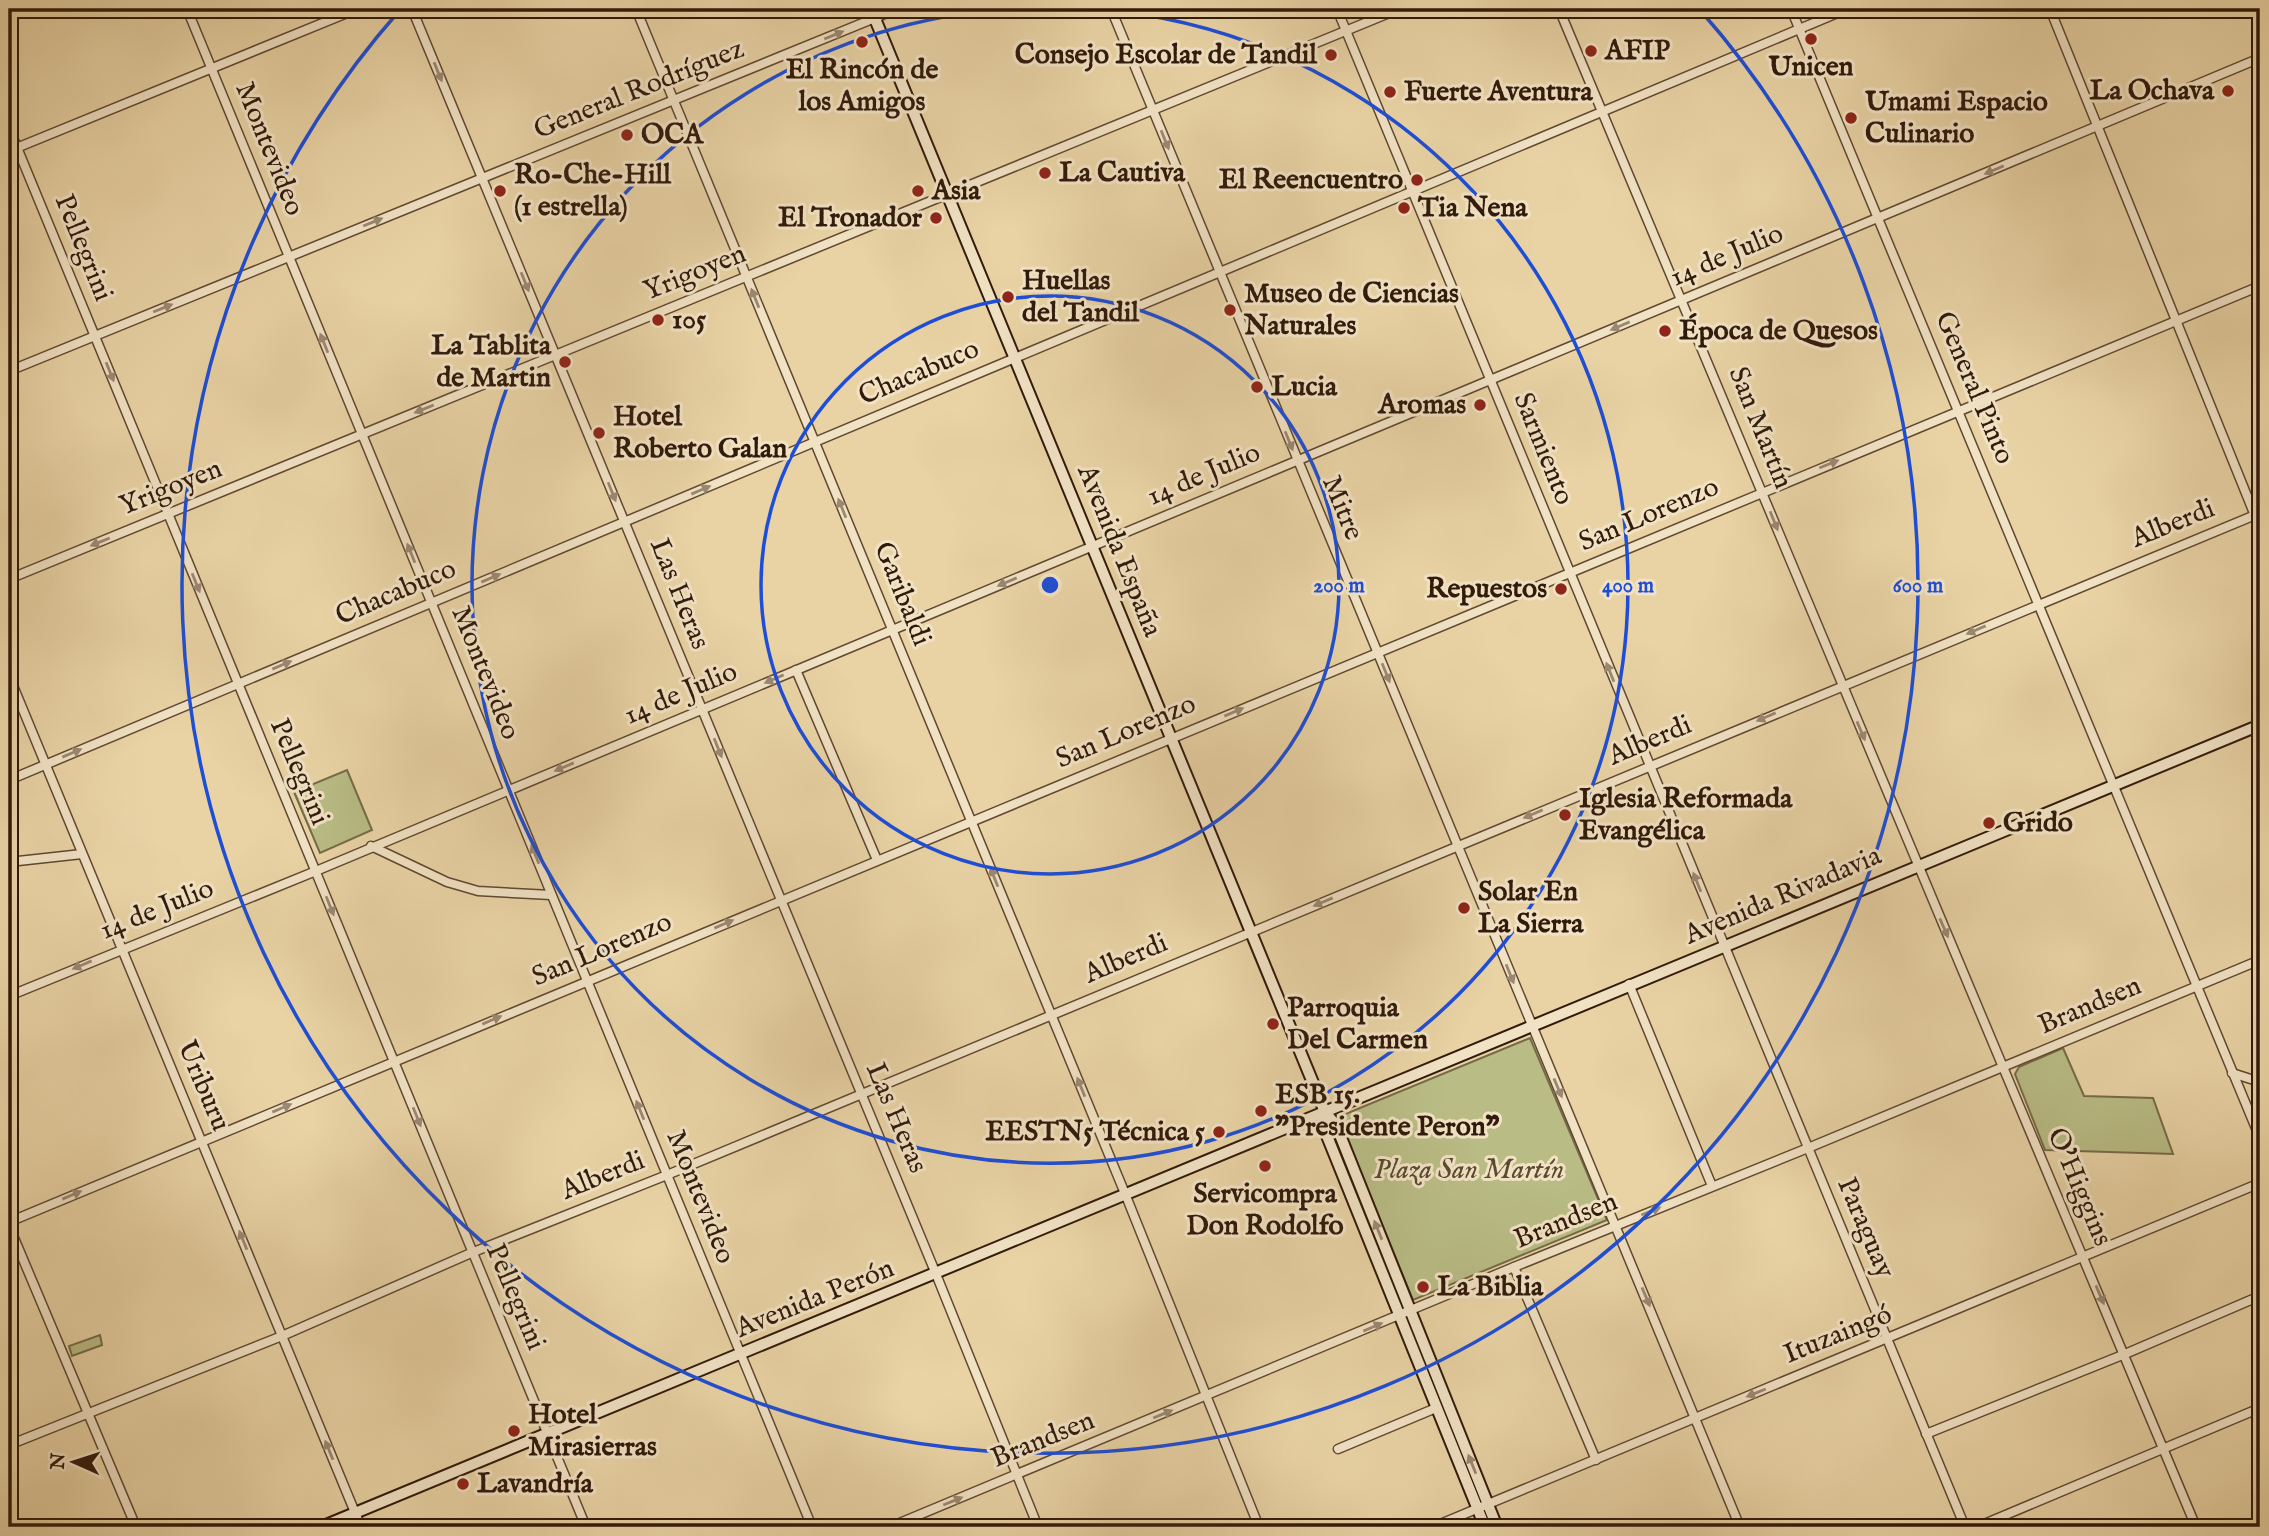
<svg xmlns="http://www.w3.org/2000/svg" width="2269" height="1536" font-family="'IM FELL English',serif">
	<rect width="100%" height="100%" fill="#e9d3a5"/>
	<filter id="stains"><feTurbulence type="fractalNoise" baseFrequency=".00286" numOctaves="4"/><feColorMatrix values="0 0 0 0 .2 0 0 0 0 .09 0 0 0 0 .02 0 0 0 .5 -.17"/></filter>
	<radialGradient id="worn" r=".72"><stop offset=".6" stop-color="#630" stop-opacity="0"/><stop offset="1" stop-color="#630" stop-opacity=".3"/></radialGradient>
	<g fill="#b9bc85" stroke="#756b48" stroke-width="2">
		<polygon points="347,770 372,830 320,853 294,792"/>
		<polygon points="1530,1038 1607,1220 1413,1300 1338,1117"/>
		<polygon points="2063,1048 2084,1096 2153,1098 2173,1154 2045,1150 2015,1074 2019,1067"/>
		<polygon points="100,1335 102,1345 72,1356 69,1346"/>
	</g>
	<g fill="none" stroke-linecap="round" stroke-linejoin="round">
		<g stroke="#5f4832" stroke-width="11">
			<g id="street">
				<polyline points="187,9 812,1527"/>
				<polyline points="412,9 936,1274 1038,1527"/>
				<polyline points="636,9 1126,1196 1259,1527"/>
				<polyline points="1111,9 1740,1527"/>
				<polyline points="1337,9 1965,1527"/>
				<polyline points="1559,9 2196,1527"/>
				<polyline points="1791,9 2260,1138"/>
				<polyline points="2050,9 2260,528"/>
				<polyline points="9,128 586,1527"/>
				<polyline points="9,151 357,9"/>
				<polyline points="9,371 897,9"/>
				<polyline points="9,579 1399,9"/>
				<polyline points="796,670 877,860"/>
				<polyline points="9,676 361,1527"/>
				<polyline points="9,780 1847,9"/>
				<polyline points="371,846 447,882 478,891 551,895"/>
				<polyline points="9,862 82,854"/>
				<polyline points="1629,984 1712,1186"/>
				<polyline points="9,996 316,871 2260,58"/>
				<polyline points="2232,1073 2260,1082"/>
				<polyline points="9,1222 2260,286"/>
				<polyline points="9,1226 136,1527"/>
				<polyline points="1514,1267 1596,1460"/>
				<polyline points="1926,1434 2125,1354 2260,1296"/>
				<polyline points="9,1445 282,1336 471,1253 667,1175 2260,513"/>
				<polyline points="1338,1449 1436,1408"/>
				<polyline points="890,1527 1514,1267 1808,1148 2260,960"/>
				<polyline points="1433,1527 2260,1183"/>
				<polyline points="1977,1527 2260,1408"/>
			</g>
		</g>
		<g stroke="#311a0b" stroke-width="14">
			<g id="secondary">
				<polyline points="871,9 1325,1112 1336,1125 1497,1527"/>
				<polyline points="1325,1112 1323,1126 1485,1527"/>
				<polyline points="321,1527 2260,725"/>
			</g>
		</g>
		<use href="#street" stroke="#f1e2c4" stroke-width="8"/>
		<use href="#secondary" stroke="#f1e2c4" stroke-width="10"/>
	</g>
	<defs><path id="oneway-solid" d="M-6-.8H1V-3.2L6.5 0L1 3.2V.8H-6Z" transform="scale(1.75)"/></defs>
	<g fill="#9b8871">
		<use href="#oneway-solid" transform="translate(834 35) rotate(-22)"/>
		<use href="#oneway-solid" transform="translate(438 72) rotate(68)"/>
		<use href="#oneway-solid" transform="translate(1165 140) rotate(68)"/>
		<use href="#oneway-solid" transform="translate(1994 170) rotate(157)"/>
		<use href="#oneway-solid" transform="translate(373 222) rotate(-22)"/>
		<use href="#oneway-solid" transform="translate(525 282) rotate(68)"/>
		<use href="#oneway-solid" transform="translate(755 298) rotate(-112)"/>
		<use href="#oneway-solid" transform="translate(163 308) rotate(-22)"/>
		<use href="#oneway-solid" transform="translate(1620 326) rotate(157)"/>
		<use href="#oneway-solid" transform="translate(324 343) rotate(-112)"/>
		<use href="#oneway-solid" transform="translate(110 372) rotate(68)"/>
		<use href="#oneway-solid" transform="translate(424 409) rotate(158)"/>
		<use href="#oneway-solid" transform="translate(1289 441) rotate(68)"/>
		<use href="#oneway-solid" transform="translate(1829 464) rotate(-22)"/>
		<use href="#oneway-solid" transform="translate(701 490) rotate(-23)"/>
		<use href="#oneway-solid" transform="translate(612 492) rotate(68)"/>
		<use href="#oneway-solid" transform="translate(842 508) rotate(-112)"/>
		<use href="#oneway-solid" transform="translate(1774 521) rotate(68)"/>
		<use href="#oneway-solid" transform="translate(100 542) rotate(158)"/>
		<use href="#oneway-solid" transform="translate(411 553) rotate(-112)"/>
		<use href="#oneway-solid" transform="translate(491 578) rotate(-23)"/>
		<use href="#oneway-solid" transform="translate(1007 582) rotate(157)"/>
		<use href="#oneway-solid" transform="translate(196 583) rotate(68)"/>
		<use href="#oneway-solid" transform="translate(1976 630) rotate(157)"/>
		<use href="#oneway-solid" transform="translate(282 665) rotate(-23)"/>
		<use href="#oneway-solid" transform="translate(1610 672) rotate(-112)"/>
		<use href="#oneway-solid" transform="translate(1386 673) rotate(68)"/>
		<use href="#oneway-solid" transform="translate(774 679) rotate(157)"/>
		<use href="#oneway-solid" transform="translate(1234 712) rotate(-23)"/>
		<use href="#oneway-solid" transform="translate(1766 717) rotate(157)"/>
		<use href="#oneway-solid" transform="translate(1861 731) rotate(67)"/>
		<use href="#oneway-solid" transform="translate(718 748) rotate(68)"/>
		<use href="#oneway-solid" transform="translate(72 753) rotate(-23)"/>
		<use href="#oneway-solid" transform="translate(564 767) rotate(157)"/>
		<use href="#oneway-solid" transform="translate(1533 814) rotate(157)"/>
		<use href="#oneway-solid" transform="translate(535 854) rotate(-112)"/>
		<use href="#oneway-solid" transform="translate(994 877) rotate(-112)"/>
		<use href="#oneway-solid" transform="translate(1697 882) rotate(-112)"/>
		<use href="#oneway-solid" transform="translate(1323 902) rotate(157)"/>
		<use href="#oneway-solid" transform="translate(330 906) rotate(68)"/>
		<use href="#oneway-solid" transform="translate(724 924) rotate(-23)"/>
		<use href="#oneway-solid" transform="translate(1944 928) rotate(66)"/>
		<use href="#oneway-solid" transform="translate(82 965) rotate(157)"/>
		<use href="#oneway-solid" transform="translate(1510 974) rotate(68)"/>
		<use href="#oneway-solid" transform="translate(492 1020) rotate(-23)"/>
		<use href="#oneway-solid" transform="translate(1081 1087) rotate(-112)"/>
		<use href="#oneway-solid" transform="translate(1558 1088) rotate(67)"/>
		<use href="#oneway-solid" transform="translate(282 1108) rotate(-23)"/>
		<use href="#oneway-solid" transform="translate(640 1110) rotate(-112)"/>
		<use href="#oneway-solid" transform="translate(417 1117) rotate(68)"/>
		<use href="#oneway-solid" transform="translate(72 1195) rotate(-23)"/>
		<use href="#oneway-solid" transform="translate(1651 1211) rotate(-22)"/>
		<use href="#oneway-solid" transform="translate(1378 1230) rotate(-112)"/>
		<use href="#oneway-solid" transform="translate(243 1240) rotate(-112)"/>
		<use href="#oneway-solid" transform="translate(2100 1295) rotate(67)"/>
		<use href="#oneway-solid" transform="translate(1646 1297) rotate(67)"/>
		<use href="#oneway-solid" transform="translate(1373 1327) rotate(-23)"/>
		<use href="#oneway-solid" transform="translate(1756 1393) rotate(158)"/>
		<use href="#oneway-solid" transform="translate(1163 1414) rotate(-22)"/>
		<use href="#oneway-solid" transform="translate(329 1450) rotate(-112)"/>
		<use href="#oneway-solid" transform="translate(1472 1464) rotate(-112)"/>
		<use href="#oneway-solid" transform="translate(953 1501) rotate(-22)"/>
	</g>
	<g fill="none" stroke="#1d4ed8" stroke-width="3.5">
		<circle cx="1050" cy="585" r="289"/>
		<path d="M1095 9A578 578 0 1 1 1005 9"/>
		<path d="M1700 10A868 868 0 1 1 400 10"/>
	</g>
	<g fill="#8f2418" stroke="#f1e2c4" stroke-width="2.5">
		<circle cx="1811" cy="39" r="7"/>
		<circle cx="862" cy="42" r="7"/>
		<circle cx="1591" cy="51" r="7"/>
		<circle cx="1331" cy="55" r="7"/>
		<circle cx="2228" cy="91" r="7"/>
		<circle cx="1390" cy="92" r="7"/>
		<circle cx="1851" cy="118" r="7"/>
		<circle cx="627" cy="135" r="7"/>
		<circle cx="1045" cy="173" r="7"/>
		<circle cx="1417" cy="180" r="7"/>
		<circle cx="500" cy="191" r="7"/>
		<circle cx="918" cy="191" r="7"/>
		<circle cx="1404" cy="208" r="7"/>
		<circle cx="936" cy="218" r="7"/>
		<circle cx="1008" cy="297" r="7"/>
		<circle cx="1230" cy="310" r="7"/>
		<circle cx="658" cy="320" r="7"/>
		<circle cx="1665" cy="331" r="7"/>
		<circle cx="565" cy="362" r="7"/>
		<circle cx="1257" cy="387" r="7"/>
		<circle cx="1480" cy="405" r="7"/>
		<circle cx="599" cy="433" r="7"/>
		<circle cx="1561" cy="589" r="7"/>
		<circle cx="1565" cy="815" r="7"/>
		<circle cx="1989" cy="823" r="7"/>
		<circle cx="1464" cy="908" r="7"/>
		<circle cx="1273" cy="1024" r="7"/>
		<circle cx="1261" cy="1111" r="7"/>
		<circle cx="1219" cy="1132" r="7"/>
		<circle cx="1265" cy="1166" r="7"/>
		<circle cx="1423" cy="1287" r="7"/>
		<circle cx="514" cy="1431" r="7"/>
		<circle cx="463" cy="1484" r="7"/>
	</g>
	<g text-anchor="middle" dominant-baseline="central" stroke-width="6" stroke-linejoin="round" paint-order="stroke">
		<g font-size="28" font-weight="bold" fill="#311a0b" stroke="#f1e2c4" text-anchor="start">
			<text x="1605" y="51">AFIP</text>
			<text x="1317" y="55" text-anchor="end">Consejo Escolar de Tandil</text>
			<text x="1811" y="67" text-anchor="middle">Unicen</text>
			<text x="862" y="70" text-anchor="middle">El Rincón de<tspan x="862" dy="32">los Amigos</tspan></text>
			<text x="2214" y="91" text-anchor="end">La Ochava</text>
			<text x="1404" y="92">Fuerte Aventura</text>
			<text x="1865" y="102">Umami Espacio<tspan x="1865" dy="32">Culinario</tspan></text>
			<text x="641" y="135">OCA</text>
			<text x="1059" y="173">La Cautiva</text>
			<text x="514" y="175">Ro-Che-Hill<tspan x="514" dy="32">(1 estrella)</tspan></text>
			<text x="1403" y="180" text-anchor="end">El Reencuentro</text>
			<text x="932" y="191">Asia</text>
			<text x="1418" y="208">Tia Nena</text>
			<text x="922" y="218" text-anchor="end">El Tronador</text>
			<text x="1022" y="281">Huellas<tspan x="1022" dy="32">del Tandil</tspan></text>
			<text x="1244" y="294">Museo de Ciencias<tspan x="1244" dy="32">Naturales</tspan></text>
			<text x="672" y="320">105</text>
			<text x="1679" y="331">Época de Quesos</text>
			<text x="551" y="346" text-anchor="end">La Tablita<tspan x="551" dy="32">de Martin</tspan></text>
			<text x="1271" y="387">Lucia</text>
			<text x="1466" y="405" text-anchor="end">Aromas</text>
			<text x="613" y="417">Hotel<tspan x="613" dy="32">Roberto Galan</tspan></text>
			<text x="1547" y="589" text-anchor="end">Repuestos</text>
			<text x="1579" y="799">Iglesia Reformada<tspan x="1579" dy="32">Evangélica</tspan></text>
			<text x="2003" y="823">Grido</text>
			<text x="1478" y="892">Solar En<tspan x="1478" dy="32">La Sierra</tspan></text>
			<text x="1287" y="1008">Parroquia<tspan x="1287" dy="32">Del Carmen</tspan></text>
			<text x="1275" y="1095">ESB 15.<tspan x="1275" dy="32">"Presidente Peron"</tspan></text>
			<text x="1205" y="1132" text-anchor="end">EESTN5 Técnica 5</text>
			<text x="1265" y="1194" text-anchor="middle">Servicompra<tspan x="1265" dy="32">Don Rodolfo</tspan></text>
			<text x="1437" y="1287">La Biblia</text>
			<text x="528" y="1415">Hotel<tspan x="528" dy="32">Mirasierras</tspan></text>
			<text x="477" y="1484">Lavandría</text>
		</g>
		<g font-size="28" fill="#311a0b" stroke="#f1e2c4">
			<text transform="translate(639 90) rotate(-22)">General Rodríguez</text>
			<text transform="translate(269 149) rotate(68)">Montevideo</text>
			<text transform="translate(83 248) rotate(68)">Pellegrini</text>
			<text transform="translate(1727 256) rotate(-23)">14 de Julio</text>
			<text transform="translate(695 273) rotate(-22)">Yrigoyen</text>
			<text transform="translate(919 373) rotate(-23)">Chacabuco</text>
			<text transform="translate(1974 388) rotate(67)">General Pinto</text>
			<text transform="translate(1760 428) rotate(68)">San Martín</text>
			<text transform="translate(1543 449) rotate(68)">Sarmiento</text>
			<text transform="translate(1204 475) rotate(-23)">14 de Julio</text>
			<text transform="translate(171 488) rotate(-22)">Yrigoyen</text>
			<text transform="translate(1342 508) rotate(68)">Mitre</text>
			<text transform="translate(1649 515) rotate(-23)">San Lorenzo</text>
			<text transform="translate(2173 524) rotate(-22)">Alberdi</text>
			<text transform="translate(1119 551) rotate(68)">Avenida España</text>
			<text transform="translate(396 593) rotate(-23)">Chacabuco</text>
			<text transform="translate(679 594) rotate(68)">Las Heras</text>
			<text transform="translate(902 594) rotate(68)">Garibaldi</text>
			<text transform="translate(485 673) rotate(68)">Montevideo</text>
			<text transform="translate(681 694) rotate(-23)">14 de Julio</text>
			<text transform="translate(1126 732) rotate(-23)">San Lorenzo</text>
			<text transform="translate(1650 741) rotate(-23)">Alberdi</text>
			<text transform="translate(299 772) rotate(67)">Pellegrini</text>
			<text transform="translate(1783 896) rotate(-23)">Avenida Rivadavia</text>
			<text transform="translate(157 910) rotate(-22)">14 de Julio</text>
			<text transform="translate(602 950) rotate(-23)">San Lorenzo</text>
			<text transform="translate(1126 959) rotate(-23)">Alberdi</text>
			<text transform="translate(2090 1006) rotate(-23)">Brandsen</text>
			<text transform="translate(203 1086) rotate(67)">Uriburu</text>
			<text transform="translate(896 1118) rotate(67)">Las Heras</text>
			<text transform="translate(603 1176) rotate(-22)">Alberdi</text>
			<text transform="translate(2079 1187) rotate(67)">O'Higgins</text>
			<text transform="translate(700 1197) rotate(68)">Montevideo</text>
			<text transform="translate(1566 1221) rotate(-22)">Brandsen</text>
			<text transform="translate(1865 1228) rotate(67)">Paraguay</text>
			<text transform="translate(515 1297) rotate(67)">Pellegrini</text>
			<text transform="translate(815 1299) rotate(-22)">Avenida Perón</text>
			<text transform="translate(1838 1335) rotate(-22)">Ituzaingó</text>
			<text transform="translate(1043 1440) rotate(-22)">Brandsen</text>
		</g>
		<g font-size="28" font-style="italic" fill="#5a4b30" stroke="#f1e2c4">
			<text x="1469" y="1170">Plaza San Martín</text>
		</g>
	</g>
	<circle cx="1050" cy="585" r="10" fill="#1d4ed8" stroke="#f1e2c4" stroke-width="3.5"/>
	<g font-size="21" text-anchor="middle" font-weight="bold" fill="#1d4ed8" stroke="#f1e2c4" stroke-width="6" stroke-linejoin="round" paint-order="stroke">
		<text x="1339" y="592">200 m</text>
		<text x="1628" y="592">400 m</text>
		<text x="1918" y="592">600 m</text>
	</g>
	<rect width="2269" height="1536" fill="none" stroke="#e9d3a5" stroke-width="35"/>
	<rect x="10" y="10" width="2248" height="1515" fill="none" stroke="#311a0b" stroke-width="3.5"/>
	<rect x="18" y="18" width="2234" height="1501" fill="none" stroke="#311a0b" stroke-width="2"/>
	<g transform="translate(74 1462) rotate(273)" stroke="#f1e2c4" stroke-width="5" paint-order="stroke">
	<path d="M0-5L12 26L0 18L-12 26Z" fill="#311a0b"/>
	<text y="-10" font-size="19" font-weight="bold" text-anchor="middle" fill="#311a0b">N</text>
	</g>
	<rect width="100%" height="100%" filter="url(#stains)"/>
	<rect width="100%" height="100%" fill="url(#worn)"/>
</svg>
